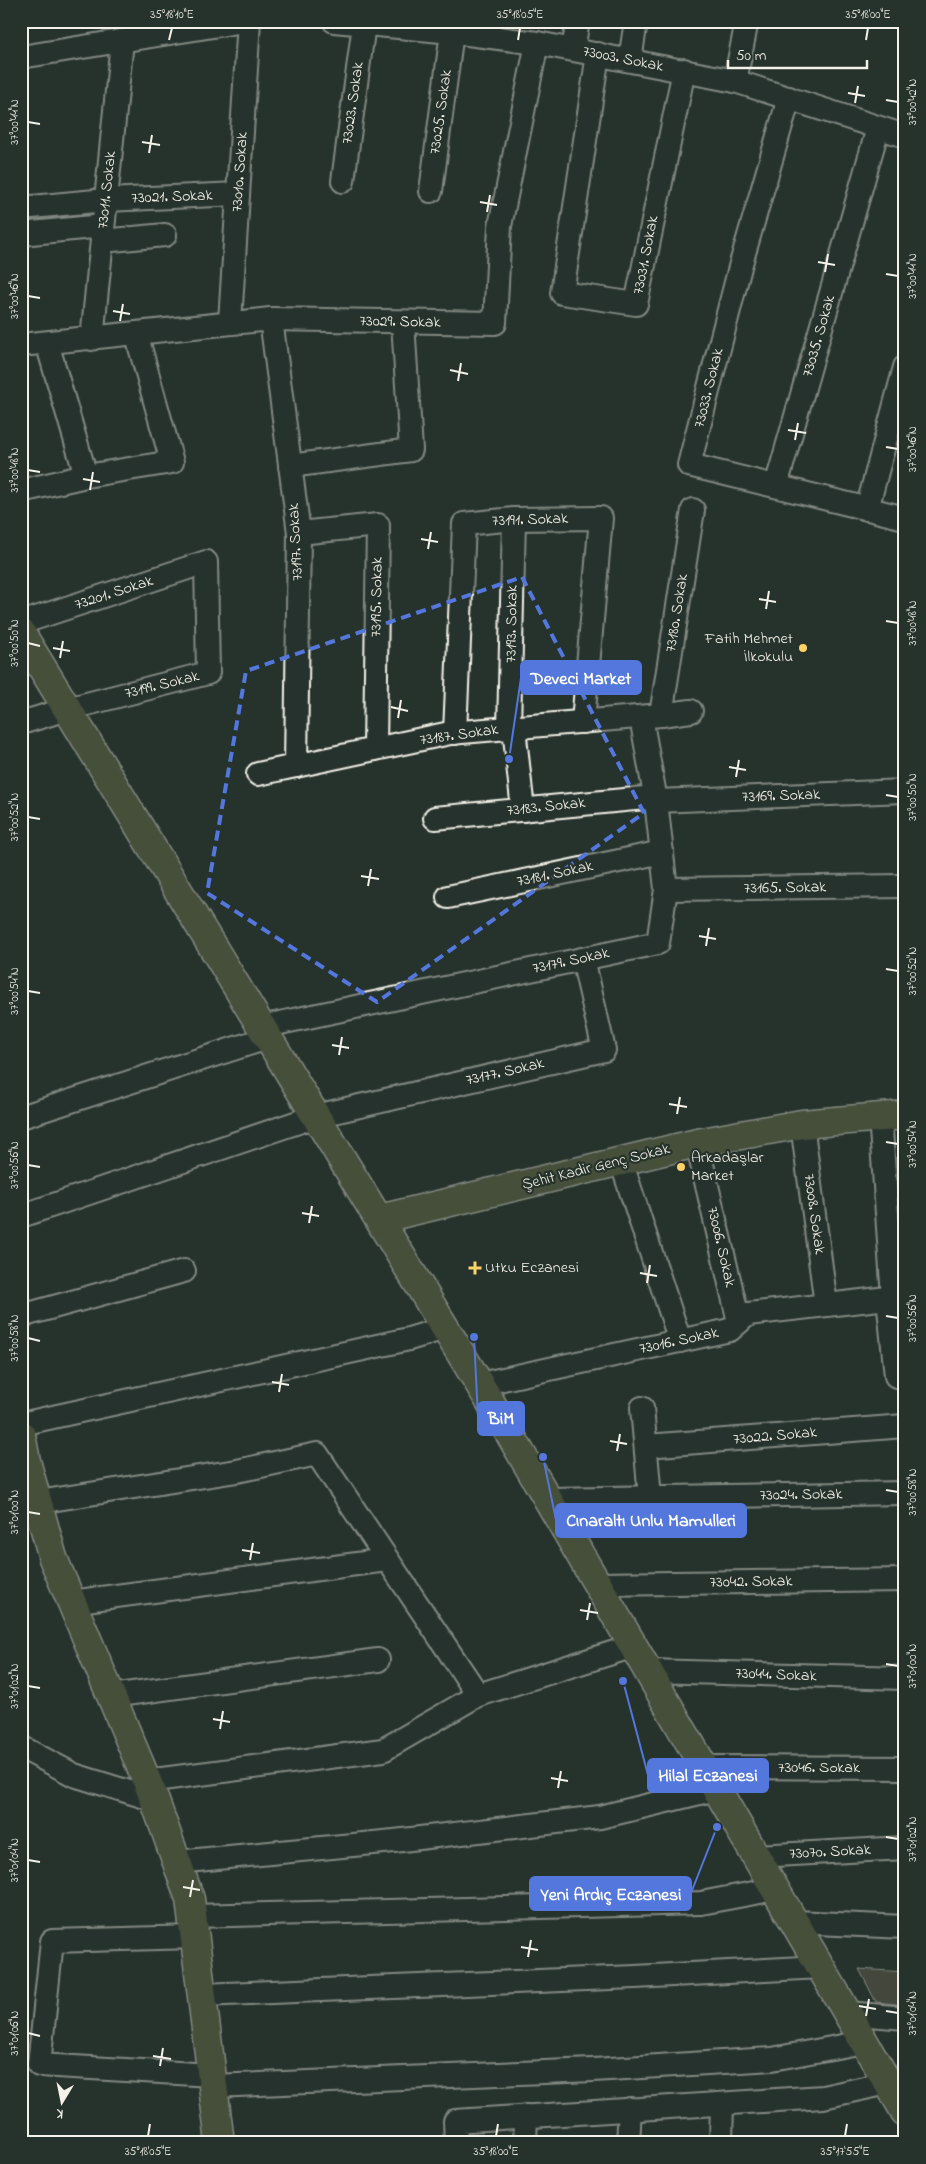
<svg xmlns="http://www.w3.org/2000/svg" width="926" height="2164" font-family="'Indie Flower',sans-serif">
	<rect width="100%" height="100%" fill="#26332d"/>
	<filter id="ink" filterUnits="userSpaceOnUse"><feTurbulence type="fractalNoise" baseFrequency=".02" numOctaves="2"/><feDisplacementMap in="SourceGraphic" scale="10" xChannelSelector="R" yChannelSelector="G"/><feConvolveMatrix kernelMatrix="1 2 1 2 8 2 1 2 1" color-interpolation-filters="sRGB"/></filter>
	<g filter="url(#ink)">
		<polygon fill="#665f4f" stroke="#f4f1e8" points="859,1969 905,1972 905,2005 876,2002"/>
		<g fill="none" stroke-linecap="round" stroke-linejoin="round">
			<g stroke="#f4f1e8" stroke-width="26">
				<g id="minor">
					<polyline points="334,21 452,32 537,43 735,81 905,136"/>
					<polyline points="573,49 578,21"/>
					<polyline points="598,54 562,293 636,304 684,70"/>
					<polyline points="21,57 244,21"/>
					<polyline points="630,60 636,21"/>
					<polyline points="735,81 747,21"/>
					<polyline points="789,98 740,267 689,465 905,518"/>
					<polyline points="343,181 364,24"/>
					<polyline points="431,191 452,32"/>
					<polyline points="21,208 106,200 238,194"/>
					<polyline points="21,234 103,226"/>
					<polyline points="102,241 165,235"/>
					<polyline points="271,319 299,533 296,766"/>
					<polyline points="230,322 249,21"/>
					<polyline points="92,339 122,41"/>
					<polyline points="47,343 86,476"/>
					<polyline points="21,345 271,319 495,323 500,226 537,43"/>
					<polyline points="290,466 411,450 403,322"/>
					<polyline points="776,486 878,128"/>
					<polyline points="21,491 86,476 172,462 136,333"/>
					<polyline points="867,509 905,367"/>
					<polyline points="299,533 378,525 375,749"/>
					<polyline points="21,623 206,562 208,673 67,709 21,723"/>
					<polyline points="661,715 693,510"/>
					<polyline points="509,728 514,519"/>
					<polyline points="514,728 523,810"/>
					<polyline points="455,733 464,524 514,519 601,518 583,722"/>
					<polyline points="258,774 450,733 661,715 691,711"/>
					<polyline points="435,818 645,798 656,801 905,791"/>
					<polyline points="666,889 905,886"/>
					<polyline points="448,897 662,852"/>
					<polyline points="261,1027 658,943 666,889 656,801 641,717"/>
					<polyline points="880,1116 893,1297"/>
					<polyline points="21,1117 267,1038"/>
					<polyline points="802,1124 826,1305"/>
					<polyline points="697,1143 739,1322"/>
					<polyline points="621,1161 680,1341"/>
					<polyline points="21,1216 316,1116 604,1050 583,959"/>
					<polyline points="888,1298 896,1376"/>
					<polyline points="21,1316 184,1271"/>
					<polyline points="480,1384 730,1330 748,1314 905,1296"/>
					<polyline points="642,1408 650,1497"/>
					<polyline points="21,1424 409,1339 445,1328"/>
					<polyline points="646,1446 905,1426"/>
					<polyline points="548,1499 905,1493"/>
					<polyline points="38,1502 237,1471 317,1454 478,1695 634,1646"/>
					<polyline points="597,1584 905,1580"/>
					<polyline points="71,1602 387,1560"/>
					<polyline points="648,1671 905,1678"/>
					<polyline points="111,1696 378,1660"/>
					<polyline points="21,1747 74,1775 155,1800"/>
					<polyline points="704,1767 905,1768"/>
					<polyline points="147,1781 383,1750 478,1695"/>
					<polyline points="756,1856 905,1848"/>
					<polyline points="177,1862 394,1841 600,1817 716,1789"/>
					<polyline points="192,1916 701,1903 775,1889"/>
					<polyline points="794,1922 905,1927"/>
					<polyline points="195,1937 52,1941 39,2065 212,2075"/>
					<polyline points="202,1995 635,1977 821,1967"/>
					<polyline points="847,2013 905,2018"/>
					<polyline points="213,2086 593,2070 772,2059 864,2042"/>
					<polyline points="456,2143 455,2121 823,2097 888,2083"/>
					<polyline points="525,2143 526,2116"/>
					<polyline points="628,2143 630,2109"/>
					<polyline points="721,2143 722,2104"/>
				</g>
			</g>
			<g stroke="#f4f1e8" stroke-width="31">
				<g id="major">
					<polyline points="21,633 508,1431 905,2112"/>
					<polyline points="379,1219 697,1143 802,1124 905,1115"/>
					<polyline points="21,1435 26,1461 53,1558 152,1793 190,1899 220,2143"/>
				</g>
			</g>
			<use href="#minor" stroke="#26332d" stroke-width="22"/>
			<use href="#major" stroke="#6e714b" stroke-width="28"/>
		</g>
	</g>
	<path d="M0 0H926V2164H0ZM522 577 644 813 377 1002 207 893 246 671Z" fill="#26332d" fill-opacity=".55" fill-rule="evenodd"/>
	<path fill="none" stroke="#5377dc" stroke-width="4" stroke-dasharray="10 6" stroke-linejoin="round" d="M522 577 644 813 377 1002 207 893 246 671Z"/>
	<path fill="none" stroke="#f4f1e8" stroke-width="2" d="M169 40 172 28M518 40 520 28M866 40 868 28M848 93 865 96M886 100 898 102M855 103 858 86M28 122 40 124M142 142 160 145M149 153 152 135M480 202 497 205M487 212 490 195M818 262 835 265M825 272 828 254M886 274 898 276M28 296 40 298M113 311 130 314M120 321 123 304M450 370 468 374M458 381 461 363M788 430 806 433M795 440 798 423M886 447 898 449M28 470 40 472M83 479 100 482M90 490 93 472M421 539 438 542M428 549 431 532M759 599 776 602M766 609 769 591M886 621 898 623M28 643 40 646M53 648 70 651M60 658 63 641M391 707 408 711M398 718 401 700M729 767 746 770M736 777 739 760M886 795 898 797M28 817 40 819M361 876 379 879M368 886 371 869M699 936 716 939M706 946 709 928M886 969 898 971M28 991 40 993M332 1045 349 1048M339 1055 342 1037M669 1104 687 1107M677 1114 680 1097M886 1142 898 1144M28 1165 40 1167M302 1213 319 1216M309 1223 312 1206M640 1273 657 1276M647 1283 650 1265M886 1316 898 1318M28 1338 40 1341M272 1382 289 1385M279 1392 282 1374M610 1441 627 1444M617 1451 620 1434M886 1490 898 1492M28 1512 40 1514M242 1550 260 1553M250 1560 253 1543M580 1610 598 1613M587 1620 590 1603M886 1664 898 1666M28 1686 40 1688M213 1719 230 1722M220 1729 223 1711M551 1778 568 1781M558 1788 561 1771M886 1837 898 1839M28 1860 40 1862M183 1887 200 1890M190 1897 193 1880M521 1947 538 1950M528 1957 531 1940M859 2006 876 2009M886 2011 898 2013M866 2016 869 1999M28 2033 40 2036M153 2056 171 2059M160 2066 163 2048M148 2136 150 2124M496 2136 498 2124M845 2136 847 2124"/>
	<g fill="#ffd166" stroke="#26332d" stroke-width="2">
		<circle cx="803" cy="648" r="5"/>
		<circle cx="681" cy="1167" r="5"/>
		<path d="M472.5 1260.5h5v5h5v5h-5v5h-5v-5h-5v-5h5z"/>
	</g>
	<g text-anchor="middle" dominant-baseline="central" stroke-width="4.5" stroke-linejoin="round" paint-order="stroke">
		<g font-size="16" fill="#f4f1e8" stroke="#26332d">
			<text transform="translate(623 59) rotate(11)">73003. Sokak</text>
			<text transform="translate(353 103) rotate(-82)">73023. Sokak</text>
			<text transform="translate(441 112) rotate(-82)">73025. Sokak</text>
			<text transform="translate(240 172) rotate(-86)">73010. Sokak</text>
			<text transform="translate(107 190) rotate(-84)">73011. Sokak</text>
			<text transform="translate(172 197) rotate(-2)">73021. Sokak</text>
			<text transform="translate(646 255) rotate(-79)">73031. Sokak</text>
			<text transform="translate(400 322) rotate(1)">73029. Sokak</text>
			<text transform="translate(819 336) rotate(-74)">73035. Sokak</text>
			<text transform="translate(709 388) rotate(-76)">73033. Sokak</text>
			<text transform="translate(530 520) rotate(-2)">73191. Sokak</text>
			<text transform="translate(296 542) rotate(-93)">73197. Sokak</text>
			<text transform="translate(114 593) rotate(-18)">73201. Sokak</text>
			<text transform="translate(377 597) rotate(-89)">73195. Sokak</text>
			<text transform="translate(677 613) rotate(-81)">73180. Sokak</text>
			<text transform="translate(512 624) rotate(-89)">73193. Sokak</text>
			<text transform="translate(162 685) rotate(-14)">73199. Sokak</text>
			<text transform="translate(459 735) rotate(-8)">73187. Sokak</text>
			<text transform="translate(781 796) rotate(-2)">73169. Sokak</text>
			<text transform="translate(546 807) rotate(-6)">73183. Sokak</text>
			<text transform="translate(555 874) rotate(-12)">73181. Sokak</text>
			<text transform="translate(785 888) rotate(-1)">73165. Sokak</text>
			<text transform="translate(571 961) rotate(-12)">73179. Sokak</text>
			<text transform="translate(505 1072) rotate(-13)">73177. Sokak</text>
			<text transform="translate(596 1167) rotate(-14)">Şehit Kadir Genç Sokak</text>
			<text transform="translate(814 1214) rotate(82)">73008. Sokak</text>
			<text transform="translate(721 1247) rotate(77)">73006. Sokak</text>
			<text transform="translate(679 1341) rotate(-12)">73016. Sokak</text>
			<text transform="translate(775 1436) rotate(-5)">73022. Sokak</text>
			<text transform="translate(801 1495) rotate(-1)">73024. Sokak</text>
			<text transform="translate(751 1582) rotate(-1)">73042. Sokak</text>
			<text transform="translate(776 1675) rotate(2)">73044. Sokak</text>
			<text x="819" y="1768">73046. Sokak</text>
			<text transform="translate(830 1852) rotate(-3)">73070. Sokak</text>
		</g>
		<g font-size="16" fill="#f4f1e8" stroke="#26332d" text-anchor="start">
			<text x="793" y="639" text-anchor="end">Fatih Mehmet<tspan x="793" dy="18">İlkokulu</tspan></text>
			<text x="691" y="1158">Arkadaşlar<tspan x="691" dy="18">Market</tspan></text>
			<text x="485" y="1268">Utku Eczanesi</text>
		</g>
	</g>
	<path fill="none" stroke="#5377dc" stroke-width="2" d="M509 759L521 678M474 1337L478 1418M543 1457L556 1520M623 1681L648 1775M717 1827L691 1893"/>
	<g fill="#5377dc" stroke="#26332d" stroke-width="2">
		<circle cx="509" cy="759" r="5"/>
		<circle cx="474" cy="1337" r="5"/>
		<circle cx="543" cy="1457" r="5"/>
		<circle cx="623" cy="1681" r="5"/>
		<circle cx="717" cy="1827" r="5"/>
	</g>
	<g fill="#5377dc" stroke="#5377dc" stroke-width="2">
		<rect x="521" y="661" width="120" height="33" rx="5"/>
		<rect x="478" y="1402" width="46" height="33" rx="5"/>
		<rect x="556" y="1504" width="190" height="33" rx="5"/>
		<rect x="648" y="1759" width="120" height="33" rx="5"/>
		<rect x="530" y="1877" width="161" height="33" rx="5"/>
	</g>
	<g font-size="18" text-anchor="middle" font-weight="bold" fill="#fff">
		<text x="581" y="684">Deveci Market</text>
		<text x="501" y="1424">BiM</text>
		<text x="651" y="1526">Cınaraltı Unlu Mamulleri</text>
		<text x="708" y="1781">Hilal Eczanesi</text>
		<text x="611" y="1900">Yeni Ardıç Eczanesi</text>
	</g>
	<rect width="926" height="2164" fill="none" stroke="#26332d" stroke-width="55"/>
	<g transform="translate(62 2102) rotate(190)" stroke="#26332d" stroke-width="4" paint-order="stroke">
	<path d="M0-4L9 19L0 12L-9 19Z" fill="#f4f1e8"/>
	<text y="-8" font-size="14" font-weight="bold" text-anchor="middle" fill="#f4f1e8">K</text>
	</g>
	<path d="M728 60v8h139v-8" fill="none" stroke="#f4f1e8" stroke-width="2.5"/>
	<text x="736" y="60" font-size="15" fill="#f4f1e8" stroke="#26332d" stroke-width="4" paint-order="stroke">50 m</text>
	<rect x="28" y="28" width="870" height="2108" fill="none" stroke="#f4f1e8" stroke-width="2"/>
	<g font-size="12" text-anchor="middle" fill="#f4f1e8">
		<text x="172" y="18">35°18'10"E</text>
		<text x="520" y="18">35°18'05"E</text>
		<text x="868" y="18">35°18'00"E</text>
		<text transform="translate(912 102) rotate(-90)" y="4">37°00'42"N</text>
		<text transform="translate(14 122) rotate(-90)" y="4">37°00'44"N</text>
		<text transform="translate(912 276) rotate(-90)" y="4">37°00'44"N</text>
		<text transform="translate(14 296) rotate(-90)" y="4">37°00'46"N</text>
		<text transform="translate(912 449) rotate(-90)" y="4">37°00'46"N</text>
		<text transform="translate(14 470) rotate(-90)" y="4">37°00'48"N</text>
		<text transform="translate(912 623) rotate(-90)" y="4">37°00'48"N</text>
		<text transform="translate(14 643) rotate(-90)" y="4">37°00'50"N</text>
		<text transform="translate(912 797) rotate(-90)" y="4">37°00'50"N</text>
		<text transform="translate(14 817) rotate(-90)" y="4">37°00'52"N</text>
		<text transform="translate(912 971) rotate(-90)" y="4">37°00'52"N</text>
		<text transform="translate(14 991) rotate(-90)" y="4">37°00'54"N</text>
		<text transform="translate(912 1144) rotate(-90)" y="4">37°00'54"N</text>
		<text transform="translate(14 1165) rotate(-90)" y="4">37°00'56"N</text>
		<text transform="translate(912 1318) rotate(-90)" y="4">37°00'56"N</text>
		<text transform="translate(14 1338) rotate(-90)" y="4">37°00'58"N</text>
		<text transform="translate(912 1492) rotate(-90)" y="4">37°00'58"N</text>
		<text transform="translate(14 1512) rotate(-90)" y="4">37°01'00"N</text>
		<text transform="translate(912 1666) rotate(-90)" y="4">37°01'00"N</text>
		<text transform="translate(14 1686) rotate(-90)" y="4">37°01'02"N</text>
		<text transform="translate(912 1839) rotate(-90)" y="4">37°01'02"N</text>
		<text transform="translate(14 1860) rotate(-90)" y="4">37°01'04"N</text>
		<text transform="translate(912 2013) rotate(-90)" y="4">37°01'04"N</text>
		<text transform="translate(14 2033) rotate(-90)" y="4">37°01'06"N</text>
		<text x="148" y="2155">35°18'05"E</text>
		<text x="496" y="2155">35°18'00"E</text>
		<text x="845" y="2155">35°17'55"E</text>
	</g>
</svg>
